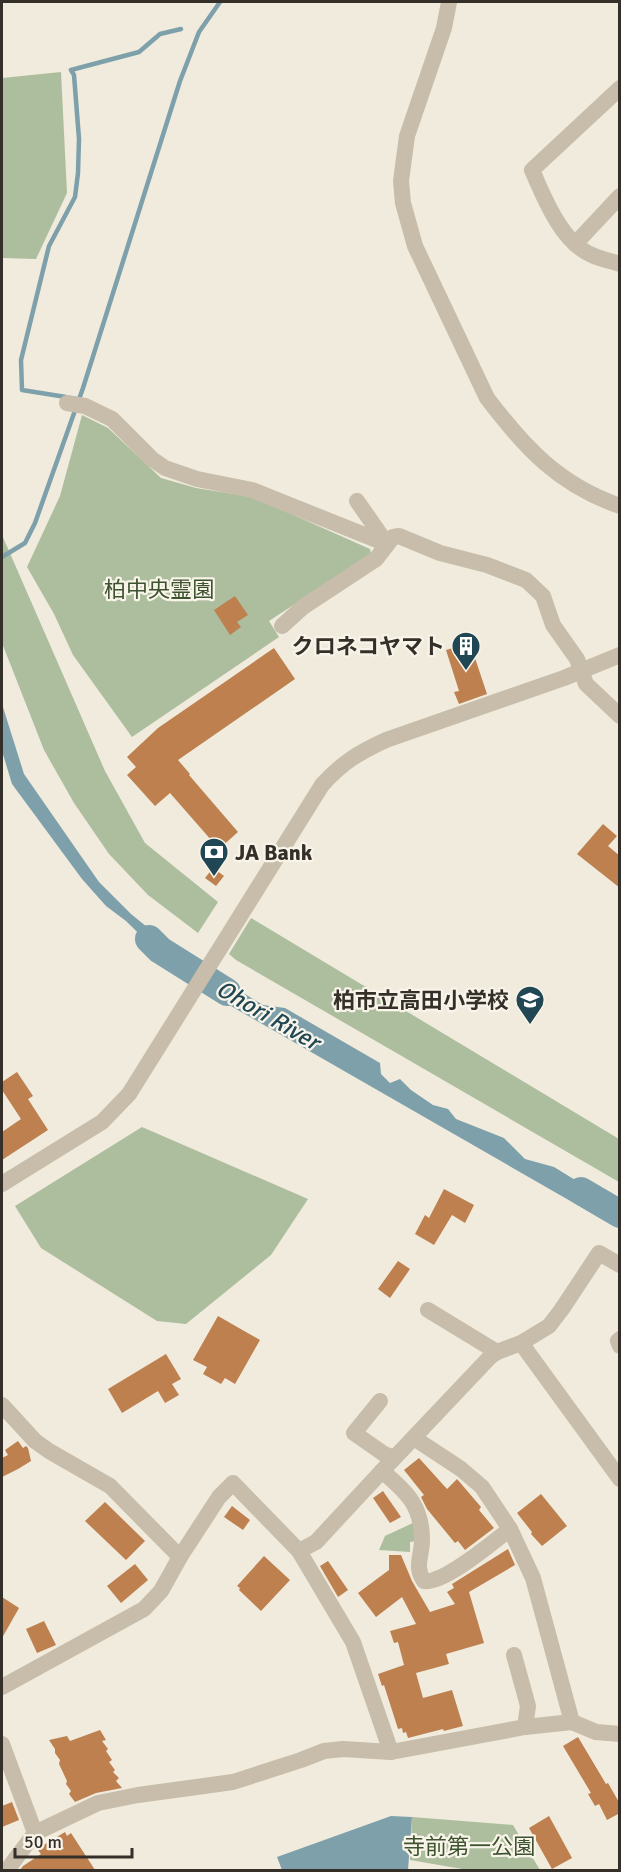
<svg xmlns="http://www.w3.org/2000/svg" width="621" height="1872" font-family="Signika,'Noto Sans JP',sans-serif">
	<rect width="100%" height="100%" fill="#f0ebdd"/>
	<g fill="#adbe9e">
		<polygon points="61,72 67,193 36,259 2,258 2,78"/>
		<polygon points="82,415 108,428 161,478 196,488 253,497 370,549 371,554 269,621 279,637 132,737 73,655 54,614 27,567 60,496"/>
		<polygon points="2,535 105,771 145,843 218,902 198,933 148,895 109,854 74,803 44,750 2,643"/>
		<polygon points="251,918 619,1139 619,1182 236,960 229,954"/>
		<polygon points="142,1127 308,1199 271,1255 186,1324 157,1321 41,1248 15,1206"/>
		<polygon points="415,1522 416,1541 410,1542 410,1552 379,1550 385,1536"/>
		<polygon points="412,1817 513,1825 540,1870 468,1870 410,1860"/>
	</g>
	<g fill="#7ea0ab">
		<polygon points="2,704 24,774 99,882 131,914 184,957 175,969 126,921 106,906 82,879 12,784 2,751"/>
		<polygon points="212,974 263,1005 285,1008 380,1063 381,1074 390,1083 400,1079 411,1090 433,1105 448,1109 456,1119 504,1138 525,1159 554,1167 616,1205 607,1222 203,990"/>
		<polygon points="391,1816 412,1817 408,1870 282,1870 277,1857"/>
	</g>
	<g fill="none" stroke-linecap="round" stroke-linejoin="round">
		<g stroke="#7ea0ab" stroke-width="4.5">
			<polyline points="66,397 22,390 21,360 49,246 75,197 78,173 79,139 74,75 71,70 139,52 160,34 181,29"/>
			<polyline points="2,557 25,543 35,523 83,388 180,81 199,32 220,2"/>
		</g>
		<g stroke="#7ea0ab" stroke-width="28">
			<polyline points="149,939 160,950 227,992"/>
			<polyline points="581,1191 620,1214"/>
		</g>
	</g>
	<g fill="#bd804e">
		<polygon points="235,596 248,615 237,622 241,627 230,635 214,610"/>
		<polygon points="470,643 487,694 459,704 454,692 459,691 446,650"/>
		<polygon points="274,648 295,679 178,760 190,774 189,775 238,832 219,849 170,793 155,806 127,775 136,767 127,757 158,728"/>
		<polygon points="603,824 617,836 608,846 620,856 620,888 577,854"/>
		<polygon points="213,868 224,876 216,886 205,878"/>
		<polygon points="17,1072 33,1096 28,1099 48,1130 2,1160 2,1132 21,1119 2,1090 2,1082"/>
		<polygon points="444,1189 474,1205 465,1223 452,1215 434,1245 415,1234 425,1215 429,1218"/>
		<polygon points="398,1261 410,1269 390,1298 378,1289"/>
		<polygon points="218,1316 260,1340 235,1384 225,1378 221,1384 203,1374 207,1367 193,1360"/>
		<polygon points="166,1354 181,1379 172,1384 179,1395 165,1403 158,1391 122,1413 108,1389"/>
		<polygon points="18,1441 23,1448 26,1446 28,1448 31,1461 18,1469 2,1477 2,1458 8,1455 5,1450"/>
		<polygon points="419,1458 447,1489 457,1479 481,1507 479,1510 494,1528 465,1550 458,1541 455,1543 427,1509 421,1497 424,1495 404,1470"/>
		<polygon points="383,1491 401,1517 390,1523 373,1498"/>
		<polygon points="541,1494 567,1526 542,1546 531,1534 532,1532 517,1513"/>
		<polygon points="105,1502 145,1541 126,1560 85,1521"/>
		<polygon points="232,1506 250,1520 243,1530 224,1517"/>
		<polygon points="508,1549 515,1565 469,1592 484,1643 446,1654 449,1664 416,1673 423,1698 452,1690 463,1726 444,1731 443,1729 408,1738 406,1732 403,1733 402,1728 398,1729 384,1685 382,1686 378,1674 404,1665 398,1642 394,1643 390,1631 416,1624 402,1597 376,1617 358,1593 389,1570 389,1555 401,1555 412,1581 430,1612 455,1604 447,1592 454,1588 452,1584"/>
		<polygon points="264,1556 290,1580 261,1611 239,1590 240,1588 237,1586"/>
		<polygon points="328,1561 348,1590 338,1597 320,1566"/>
		<polygon points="135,1564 148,1580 121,1603 107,1586"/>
		<polygon points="2,1597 19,1608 2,1638"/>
		<polygon points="44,1621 56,1645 37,1653 26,1629"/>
		<polygon points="100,1730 106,1740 102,1741 108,1749 106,1751 112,1760 109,1762 115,1770 113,1772 119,1778 116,1781 122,1788 96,1793 75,1802 69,1794 71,1791 66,1784 67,1781 59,1764 60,1760 55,1753 55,1749 49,1740 67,1736 70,1741"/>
		<polygon points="578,1737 606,1784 608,1783 620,1804 620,1813 607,1820 599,1804 595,1806 588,1794 591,1793 563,1746"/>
		<polygon points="12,1802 19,1820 2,1827 2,1806"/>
		<polygon points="549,1816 572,1858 552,1869 529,1828"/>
		<polygon points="65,1832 67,1836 71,1833 95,1870 20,1870 23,1866 41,1854 37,1849"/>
	</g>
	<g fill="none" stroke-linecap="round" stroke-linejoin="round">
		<g stroke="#c7bdaa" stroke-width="16">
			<path d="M449 2 444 28 407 136 401 181 403 203 415 246 487 398C525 448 559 485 620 506"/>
			<path d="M620 88 532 170C544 198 562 243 592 255 600 259 611 261 620 264"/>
			<polyline points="575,244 620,196"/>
			<polyline points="67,403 85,406 112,419 152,459 165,468 197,479 252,490 387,544"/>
			<polyline points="357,501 387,544"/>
			<polyline points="282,626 303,607 376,559 393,537 399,536 440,553 487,565 526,580 543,596 553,625 577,659 586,684 620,716"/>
			<polyline points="428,1310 497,1352"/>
			<polyline points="620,1339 618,1341 620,1346"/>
			<polyline points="521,1343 620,1479"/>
			<polyline points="380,1401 354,1433 384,1454 394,1458"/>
			<polyline points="2,1405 35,1441 49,1451 110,1486 180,1557"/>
			<polyline points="414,1438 461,1469 482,1487 510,1529 533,1578 572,1722"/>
			<path d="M382 1471C407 1492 422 1506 422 1540 422 1556 414 1567 424 1581 444 1584 493 1542 510 1529"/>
			<polyline points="299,1551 353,1642 391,1752"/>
			<polyline points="514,1655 528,1706 525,1727"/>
			<polyline points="2,1687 144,1609 161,1591 180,1557 219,1497 233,1483 299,1551 316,1542 382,1471 490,1357 497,1352 521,1343 549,1326 562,1309 599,1253 620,1265"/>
			<polyline points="2,1744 35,1833 98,1803 138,1795 233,1782 301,1760 324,1751 343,1749 391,1752 525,1727 572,1722 596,1732 620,1734"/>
			<polyline points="7,1870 35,1833"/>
		</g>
		<path stroke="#c7bdaa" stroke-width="16" d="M2 1184 102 1122 129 1094 322 785C343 762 358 753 386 740L564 678 620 655"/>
	</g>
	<defs>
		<g id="building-pin" transform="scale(1.5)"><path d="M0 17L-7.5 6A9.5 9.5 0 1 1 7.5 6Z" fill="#214654" stroke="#f8f4e9"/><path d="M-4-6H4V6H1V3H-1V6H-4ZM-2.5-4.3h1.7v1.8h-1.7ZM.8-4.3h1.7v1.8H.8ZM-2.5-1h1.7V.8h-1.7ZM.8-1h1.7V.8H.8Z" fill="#fff"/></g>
		<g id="bank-pin" transform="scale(1.5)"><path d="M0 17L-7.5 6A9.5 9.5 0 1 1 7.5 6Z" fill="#214654" stroke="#f8f4e9"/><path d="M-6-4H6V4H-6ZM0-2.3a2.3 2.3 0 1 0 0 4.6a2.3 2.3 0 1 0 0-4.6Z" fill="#fff"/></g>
		<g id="school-pin" transform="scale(1.5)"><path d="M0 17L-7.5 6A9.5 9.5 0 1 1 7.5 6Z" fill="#214654" stroke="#f8f4e9"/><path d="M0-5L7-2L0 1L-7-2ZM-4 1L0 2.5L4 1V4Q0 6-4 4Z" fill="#fff"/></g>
	</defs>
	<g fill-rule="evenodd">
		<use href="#building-pin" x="466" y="646"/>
		<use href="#bank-pin" x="214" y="852"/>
		<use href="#school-pin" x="530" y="1000"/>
	</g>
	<g text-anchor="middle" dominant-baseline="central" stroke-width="4.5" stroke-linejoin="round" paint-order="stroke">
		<g font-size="22" fill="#3d522e" stroke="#f8f4e9">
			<text x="159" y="589">柏中央霊園</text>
			<text x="469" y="1846">寺前第一公園</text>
		</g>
		<g font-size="22" font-weight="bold" fill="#352f29" stroke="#f8f4e9" text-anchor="end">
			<text x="445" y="646">クロネコヤマト</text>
			<text x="235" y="852" text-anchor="start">JA Bank</text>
			<text x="509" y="1000">柏市立高田小学校</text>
		</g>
		<g font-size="24" font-style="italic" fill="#214654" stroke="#f8f4e9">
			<text transform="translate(268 1015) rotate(30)">Ohori River</text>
		</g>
	</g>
	<rect width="621" height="1872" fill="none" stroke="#352f29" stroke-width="6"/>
	<path d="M15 1848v9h117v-9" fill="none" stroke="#352f29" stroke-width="3"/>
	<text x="24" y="1848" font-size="18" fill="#352f29" stroke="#f8f4e9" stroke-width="4.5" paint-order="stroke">50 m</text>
</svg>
